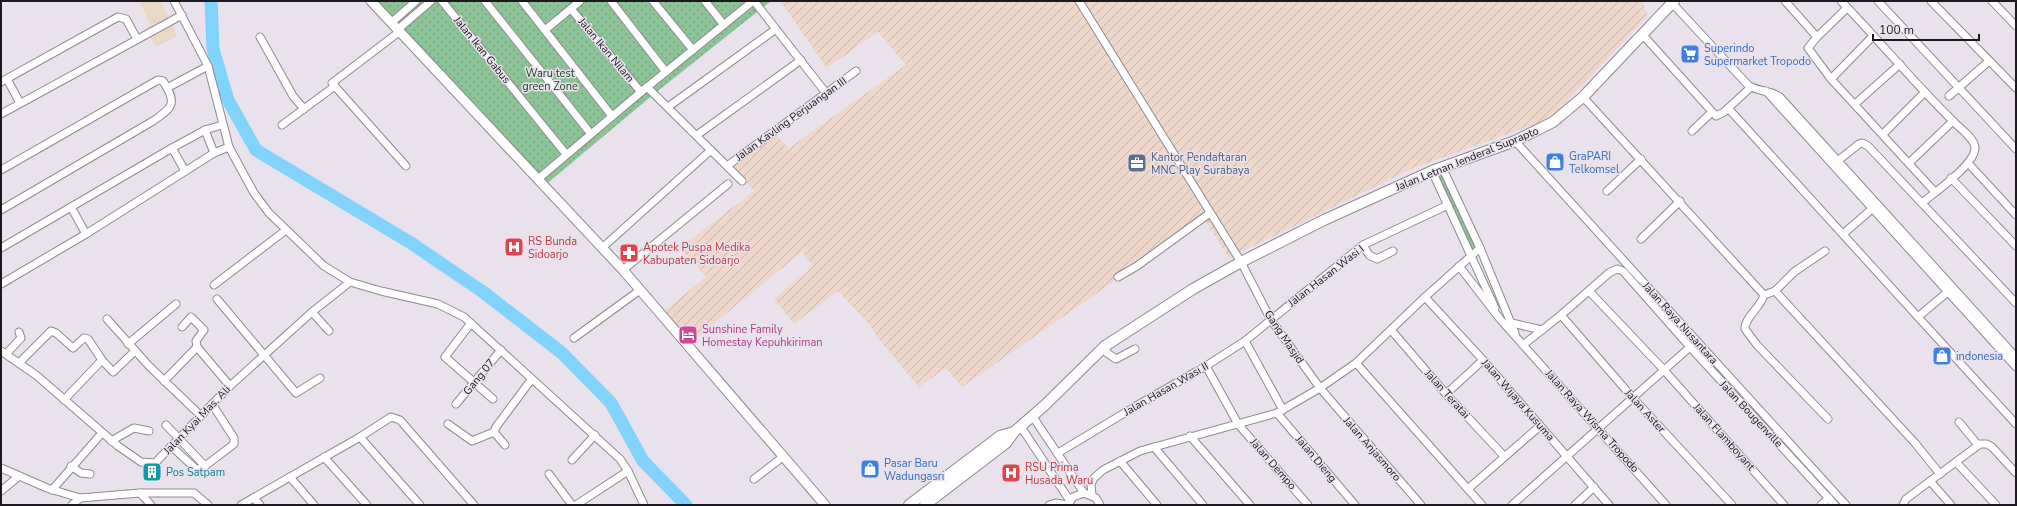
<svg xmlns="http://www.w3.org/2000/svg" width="2017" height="506" font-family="'Nunito Sans',sans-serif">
	<defs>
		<pattern id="industrial-furrows" width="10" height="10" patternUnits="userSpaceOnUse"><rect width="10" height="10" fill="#edd6ca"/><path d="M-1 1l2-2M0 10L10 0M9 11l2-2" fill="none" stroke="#cbb7ad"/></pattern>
		<pattern id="park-dots" width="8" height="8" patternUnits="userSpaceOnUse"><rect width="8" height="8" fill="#8bc396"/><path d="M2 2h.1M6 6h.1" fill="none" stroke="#77a781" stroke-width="1.8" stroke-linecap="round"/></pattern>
	</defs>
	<rect width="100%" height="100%" fill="#e9e2ec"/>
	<polygon fill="#ead8c7" points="144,1 161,1 177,36 156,47 145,29 151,26 140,3"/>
	<polygon fill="url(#industrial-furrows)" points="780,1 1642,1 1648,15 1558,111 1538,123 1411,169 1229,258 1204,219 962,387 946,368 919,387 882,343 868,323 838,291 794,324 774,299 813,266 802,252 691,342 663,312 706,277 680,248 754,191 732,167 776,135 789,148 906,65 878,32 827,68"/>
	<g fill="url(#park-dots)">
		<polygon points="371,1 771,1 654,94 544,186"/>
		<polygon points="1442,170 1479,246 1473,255 1433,172"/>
	</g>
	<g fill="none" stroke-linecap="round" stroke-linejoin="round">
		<polyline stroke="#82d3fb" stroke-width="13" points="211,1 213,49 228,100 256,150 411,243 483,292 562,353 611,403 643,461 686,505"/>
		<g stroke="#8f8992" stroke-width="9">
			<g id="minor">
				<polyline points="174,1 208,66 229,147 254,193 269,213 324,266 350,282 381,291 438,304 464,317 620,459 628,471 644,505"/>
				<polyline points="442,1 566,154"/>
				<polyline points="485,1 591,134"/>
				<polyline points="522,1 612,116"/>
				<polyline points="611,1 666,72"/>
				<polyline points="653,1 693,50"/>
				<polyline points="705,1 724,25"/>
				<polyline points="754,1 826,93"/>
				<polyline points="1079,1 1241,262 1271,320 1320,388 1421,505"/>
				<polyline points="1785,1 1817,37"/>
				<path d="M1841 1C1879 40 1914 83 1953 121 1959 128 1976 139 1975 149 1973 166 1935 192 1922 203"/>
				<polyline points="1878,1 2016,149"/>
				<polyline points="1931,1 2016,88"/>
				<polyline points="1992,1 2016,26"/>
				<path d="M1672 3 1748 85C1758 92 1770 90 1780 97L2016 357"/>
				<polyline points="1847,8 1817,37 1808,48 1831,79 1935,192"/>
				<polyline points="571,9 641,92"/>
				<polyline points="391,23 416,1"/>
				<polyline points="397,30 431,1"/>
				<polyline points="545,30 580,1"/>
				<polyline points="399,32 332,83 406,166"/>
				<polyline points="1642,34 1716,116 1724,112 1751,87"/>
				<polyline points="260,37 293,96 304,109"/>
				<polyline points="7,79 20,103"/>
				<polyline points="1831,79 1873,36"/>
				<polyline points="1,82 118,17 126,19 137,39"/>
				<polyline points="647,87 742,181"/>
				<polyline points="167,88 208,66"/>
				<polyline points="1766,91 2016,367"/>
				<polyline points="1949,96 1989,61"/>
				<polyline points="1583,97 1764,295"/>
				<polyline points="1855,104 1900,64"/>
				<polyline points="668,107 776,29"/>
				<polyline points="1728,108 1918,317"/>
				<polyline points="1,114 182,15"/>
				<polyline points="282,125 335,86"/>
				<polyline points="205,130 214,153"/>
				<polyline points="1692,131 1711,113"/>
				<polyline points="1883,134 1925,92"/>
				<polyline points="697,135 801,60"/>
				<polyline points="1515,141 1846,505"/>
				<polyline points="172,148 185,171"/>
				<polyline points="1835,163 1859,144 1862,143 1868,146 2016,303"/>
				<polyline points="1909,163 1953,121"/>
				<polyline points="1968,163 2016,215"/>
				<polyline points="727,166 856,71"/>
				<polyline points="1442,167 1480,248 1515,333"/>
				<path d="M1 170 158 80 163 81C178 104 172 108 153 121L1 210"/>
				<polyline points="1432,171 1495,308"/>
				<polyline points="1951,178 2016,246"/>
				<polyline points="538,179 641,92 753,1"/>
				<polyline points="1607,191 1641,159"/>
				<polyline points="71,207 86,234"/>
				<polyline points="1843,234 1872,209"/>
				<polyline points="1641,239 1680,201"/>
				<polyline points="1363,245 1369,255 1377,259 1393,251"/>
				<polyline points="1,248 172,148 205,130 222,125"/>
				<polyline points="602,248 711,150"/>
				<polyline points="1459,266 1500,319 1666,505"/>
				<polyline points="623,270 728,184"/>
				<polyline points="1118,277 1137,266 1210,213"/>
				<polyline points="1,284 86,234 214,153 229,147"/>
				<polyline points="214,285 286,230"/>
				<polyline points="1951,289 1918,317 2016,424"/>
				<polyline points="1589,291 1663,369 1784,505"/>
				<polyline points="1775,291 1915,443 1940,474"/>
				<path d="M1764 295C1761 307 1744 318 1745 329L1757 345 1828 419"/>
				<polyline points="1764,295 1775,291 1794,272 1825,251"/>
				<polyline points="1425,297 1483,360 1609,505"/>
				<polyline points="217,299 296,393 320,378"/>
				<polyline points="312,312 329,331"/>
				<polyline points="1561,315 1632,397 1732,505"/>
				<polyline points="107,319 149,366 200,415"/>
				<polyline points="471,323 445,357 493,399"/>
				<polyline points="1512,323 1542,330"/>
				<polyline points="182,327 191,317 204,330 196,341 197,347 230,386"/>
				<polyline points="1392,331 1446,394 1504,456"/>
				<polyline points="574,338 640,290"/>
				<polyline points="1245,341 1283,410"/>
				<polyline points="128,344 176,304"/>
				<polyline points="1523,345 1561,315 1609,273 1617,269 1623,271 1690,347 1835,505"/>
				<polyline points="1105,346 1107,353 1116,359 1135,349"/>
				<polyline points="1,351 36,375 118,446 141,462 155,463 230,386 312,312 350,282"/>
				<polyline points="6,354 21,338 19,332"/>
				<polyline points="102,360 113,372 135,351"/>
				<polyline points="19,363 51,331 56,333 73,348 84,338 88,339 102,360 64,400"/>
				<polyline points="1356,363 1482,505"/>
				<polyline points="1206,366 1238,424 1308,505"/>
				<polyline points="164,381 197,347"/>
				<polyline points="1446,394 1483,360"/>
				<polyline points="456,404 501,350"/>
				<polyline points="1277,413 1355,505"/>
				<polyline points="1033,417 1084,493"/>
				<polyline points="1959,422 1978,445"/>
				<polyline points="448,424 472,441 494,432"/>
				<polyline points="166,425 205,466"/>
				<polyline points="1021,427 1070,501"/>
				<polyline points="1190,436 1250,505"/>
				<polyline points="360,437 420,505"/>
				<polyline points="111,441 134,428 149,431"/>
				<polyline points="505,445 494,432 496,427 531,380"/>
				<polyline points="171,446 197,470 205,466 234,444 234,438 212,404"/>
				<polyline points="1154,447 1203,505"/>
				<polyline points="1058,453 1136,406 1206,366 1245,341 1363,245 1448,205"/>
				<polyline points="324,457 367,505"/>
				<polyline points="572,460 595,435"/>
				<polyline points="1120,461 1157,505"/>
				<polyline points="1956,462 1996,505"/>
				<polyline points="71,466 81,473 90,474"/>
				<polyline points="1,468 47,488 80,498 140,493 194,493 208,505"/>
				<polyline points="549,474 572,505"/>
				<polyline points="290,477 314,505"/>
				<polyline points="754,479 784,456"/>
				<polyline points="1930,481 1951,505"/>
				<polyline points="1469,488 1540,426"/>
				<polyline points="52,490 102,433"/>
				<polyline points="1,491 19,476"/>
				<polyline points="140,493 151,505"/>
				<polyline points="1092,495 1091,484 1094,478 1103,470 1140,451 1277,413 1320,388 1356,363 1425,297 1480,248"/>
				<polyline points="254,498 260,505"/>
				<polyline points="72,505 80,498"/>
				<polyline points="241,505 360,437 391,417 400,420 474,505"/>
				<polyline points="576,505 628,471"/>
				<polyline points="1049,505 1056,503 1067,505"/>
				<polyline points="1068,505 1073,497 1084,493 1096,498 1100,505"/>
				<polyline points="1512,505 1690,347"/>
				<polyline points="1575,505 1594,487"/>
				<polyline points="1821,505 1829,498"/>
				<polyline points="1903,505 1906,499 1980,444 1987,444 1992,447 2016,473"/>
			</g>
		</g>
		<g stroke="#8f8992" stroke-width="11">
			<polyline id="tertiary" points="371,1 623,270 825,505"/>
		</g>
		<g stroke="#8f8992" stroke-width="12">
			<g id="secondary">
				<polyline points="909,505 1000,436 1014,432"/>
				<polyline points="925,505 1006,443 1014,432 1045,405 1105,346 1193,289 1241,262 1324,220 1432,171 1515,141 1553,122 1583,97 1674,1"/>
			</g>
		</g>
		<use href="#minor" stroke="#fff" stroke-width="7"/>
		<use href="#tertiary" stroke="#fff" stroke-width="9"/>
		<use href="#secondary" stroke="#fff" stroke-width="10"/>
	</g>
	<defs>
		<g id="supermarket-square" transform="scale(1)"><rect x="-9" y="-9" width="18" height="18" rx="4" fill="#3f7fe0" stroke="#e9e2ec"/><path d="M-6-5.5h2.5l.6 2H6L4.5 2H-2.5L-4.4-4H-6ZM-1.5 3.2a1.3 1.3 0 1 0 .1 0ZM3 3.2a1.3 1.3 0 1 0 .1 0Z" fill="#fff"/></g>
		<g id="shop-square" transform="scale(1)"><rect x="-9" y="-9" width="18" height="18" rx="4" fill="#3f7fe0" stroke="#e9e2ec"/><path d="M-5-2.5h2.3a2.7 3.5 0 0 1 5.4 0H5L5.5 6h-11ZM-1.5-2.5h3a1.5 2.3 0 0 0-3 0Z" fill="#fff"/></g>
		<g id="office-square" transform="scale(1)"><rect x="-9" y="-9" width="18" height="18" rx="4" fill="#5c6f8a" stroke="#e9e2ec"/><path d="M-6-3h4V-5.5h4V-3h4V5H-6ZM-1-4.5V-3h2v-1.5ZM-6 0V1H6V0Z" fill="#fff"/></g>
		<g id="hospital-square" transform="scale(1)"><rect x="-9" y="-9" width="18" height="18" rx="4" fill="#e0444e" stroke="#e9e2ec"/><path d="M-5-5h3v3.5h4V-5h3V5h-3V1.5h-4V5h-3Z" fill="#fff"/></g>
		<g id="pharmacy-square" transform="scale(1)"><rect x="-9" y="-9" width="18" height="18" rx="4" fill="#e0444e" stroke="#e9e2ec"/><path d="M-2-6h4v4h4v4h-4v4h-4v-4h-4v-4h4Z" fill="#fff"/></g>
		<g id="hotel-square" transform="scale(1)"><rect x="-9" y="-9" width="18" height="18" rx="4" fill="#d1479c" stroke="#e9e2ec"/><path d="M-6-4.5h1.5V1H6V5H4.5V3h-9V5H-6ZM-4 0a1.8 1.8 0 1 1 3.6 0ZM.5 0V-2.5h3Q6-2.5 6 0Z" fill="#fff"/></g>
		<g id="building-square" transform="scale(1)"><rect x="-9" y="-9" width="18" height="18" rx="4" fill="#0f9aa8" stroke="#e9e2ec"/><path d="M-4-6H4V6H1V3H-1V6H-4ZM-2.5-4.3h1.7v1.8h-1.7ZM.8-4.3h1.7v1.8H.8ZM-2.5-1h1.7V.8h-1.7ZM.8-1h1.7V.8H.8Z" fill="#fff"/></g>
	</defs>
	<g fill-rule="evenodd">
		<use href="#supermarket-square" x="1690" y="54"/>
		<use href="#shop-square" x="1555" y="162"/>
		<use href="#office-square" x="1137" y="163"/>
		<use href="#hospital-square" x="514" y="247"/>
		<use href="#pharmacy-square" x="629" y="253"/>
		<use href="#hotel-square" x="688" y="335"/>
		<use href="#shop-square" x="1942" y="356"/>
		<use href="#shop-square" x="870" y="469"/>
		<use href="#building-square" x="152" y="472"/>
		<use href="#hospital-square" x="1011" y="473"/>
	</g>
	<g text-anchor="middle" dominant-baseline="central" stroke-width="3" stroke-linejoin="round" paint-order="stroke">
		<g font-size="11" fill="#366cbe" stroke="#e9e2ec" text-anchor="start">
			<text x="1704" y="48">Superindo<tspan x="1704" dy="13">Supermarket Tropodo</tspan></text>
			<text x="1569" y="156">GraPARI<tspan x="1569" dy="13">Telkomsel</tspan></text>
			<text x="1956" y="356">indonesia</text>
			<text x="884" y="463">Pasar Baru<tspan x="884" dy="13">Wadungasri</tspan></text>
		</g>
		<g font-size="11" fill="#1b191d" stroke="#e9e2ec">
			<text transform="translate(482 50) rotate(51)">Jalan Ikan Gabus</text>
			<text transform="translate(606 50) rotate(50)">Jalan Ikan Nilam</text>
			<text transform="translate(791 119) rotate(-36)">Jalan Kavling Perjuangan III</text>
			<text transform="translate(1467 159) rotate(-22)">Jalan Letnan Jenderal Suprapto</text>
			<text transform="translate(1326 276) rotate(-38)">Jalan Hasan Wasi I</text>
			<text transform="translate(1680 323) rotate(48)">Jalan Raya Nusantara</text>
			<text transform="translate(1284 337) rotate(56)">Gang Masjid</text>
			<text transform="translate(479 377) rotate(-51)">Gang 07</text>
			<text transform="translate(1166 389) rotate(-30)">Jalan Hasan Wasi II</text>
			<text transform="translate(1447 394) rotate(48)">Jalan Teratai</text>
			<text transform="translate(1518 400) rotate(49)">Jalan Wijaya Kusuma</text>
			<text transform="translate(1645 411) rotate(48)">Jalan Aster</text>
			<text transform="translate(1751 414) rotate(47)">Jalan Bougenville</text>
			<text transform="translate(197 420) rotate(-46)">Jalan Kyai Mas. Ali</text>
			<text transform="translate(1592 421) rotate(48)">Jalan Raya Wisma Tropodo</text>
			<text transform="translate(1724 437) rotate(48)">Jalan Flamboyant</text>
			<text transform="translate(1372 449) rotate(49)">Jalan Anjasmoro</text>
			<text transform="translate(1316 459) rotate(50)">Jalan Dieng</text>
			<text transform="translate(1273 464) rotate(49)">Jalan Dempo</text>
		</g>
		<g font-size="11" fill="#0f3f1e" stroke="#e9e2ec">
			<text x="550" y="73">Waru test<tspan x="550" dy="13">green Zone</tspan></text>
		</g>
		<g font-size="11" fill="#4e5e75" stroke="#e9e2ec" text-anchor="start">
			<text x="1151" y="157">Kantor Pendaftaran<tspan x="1151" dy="13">MNC Play Surabaya</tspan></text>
		</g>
		<g font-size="11" fill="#be3a42" stroke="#e9e2ec" text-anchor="start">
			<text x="528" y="241">RS Bunda<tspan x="528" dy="13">Sidoarjo</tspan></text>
			<text x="643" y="247">Apotek Puspa Medika<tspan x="643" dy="13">Kabupaten Sidoarjo</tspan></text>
			<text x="1025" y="467">RSU Prima<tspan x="1025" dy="13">Husada Waru</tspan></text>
		</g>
		<g font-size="11" fill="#b23c85" stroke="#e9e2ec" text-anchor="start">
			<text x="702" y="329">Sunshine Family<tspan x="702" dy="13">Homestay Kepuhkiriman</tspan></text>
		</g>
		<g font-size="11" fill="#0d838f" stroke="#e9e2ec" text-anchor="start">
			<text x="166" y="472">Pos Satpam</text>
		</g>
	</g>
	<rect width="2017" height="506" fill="none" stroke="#1b191d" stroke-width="4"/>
	<path d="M1873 34v6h106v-6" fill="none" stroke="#1b191d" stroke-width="2"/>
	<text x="1879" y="34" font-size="12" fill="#1b191d" stroke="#e9e2ec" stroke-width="3" paint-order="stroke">100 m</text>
</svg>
